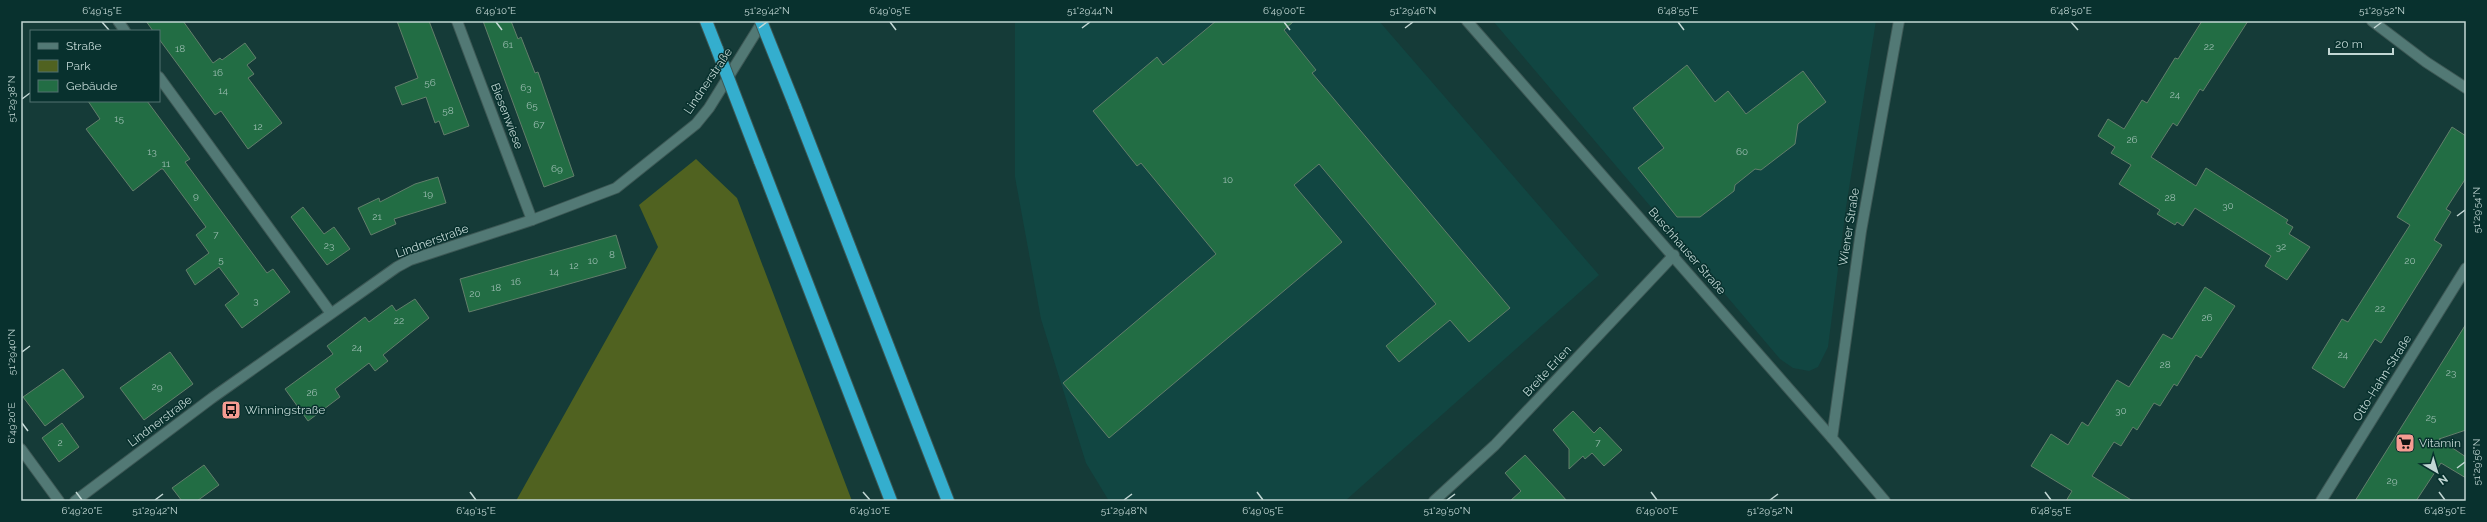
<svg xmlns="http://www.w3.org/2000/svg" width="2487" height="522" font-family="Raleway,sans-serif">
	<rect width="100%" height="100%" fill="#153b38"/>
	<g fill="#114642">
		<polygon points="1015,21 1379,21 1599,275 1345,501 1109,501 1086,463 1041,319 1015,177"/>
		<polygon points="1493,21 1876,21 1846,207 1828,347 1818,367 1809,371 1793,368 1780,359"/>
	</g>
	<polygon fill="#506220" points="696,159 737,198 852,501 516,501 658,247 639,205"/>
	<g fill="#226d44" stroke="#627e6b">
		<polygon points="146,21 183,21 213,63 220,58 222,60 245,43 256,58 247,65 254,74 248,78 282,123 248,149 221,111 215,115 159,39 159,31 153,31"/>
		<polygon points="397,21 429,21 469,126 444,135 439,121 435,123 426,97 402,105 395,87 418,78"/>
		<polygon points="483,21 511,21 518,39 521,37 535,73 538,72 574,176 544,187"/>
		<polygon points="1216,21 1294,21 1284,30 1316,70 1312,73 1510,308 1469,342 1450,320 1399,362 1386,346 1436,304 1319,164 1294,185 1342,242 1109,438 1063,383 1216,254 1141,163 1137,166 1093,111 1157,57 1163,65"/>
		<polygon points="2202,21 2248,21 2203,91 2200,89 2177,126 2173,123 2151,157 2196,186 2206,168 2288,220 2286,223 2293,227 2289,234 2310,247 2287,280 2265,266 2271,256 2195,208 2183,226 2177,222 2175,225 2157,214 2160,210 2119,184 2131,165 2111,153 2115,147 2098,136 2108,119 2124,129 2142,100 2147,103 2175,58 2178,59"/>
		<polygon points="1687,65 1715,102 1728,91 1746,114 1803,71 1826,102 1798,124 1795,144 1761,170 1755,169 1735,185 1734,191 1700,217 1677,217 1638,168 1664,148 1633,108"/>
		<polygon points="88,101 147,101 190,159 185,162 267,273 273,269 290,292 242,328 225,305 239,294 219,267 195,285 186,270 209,253 196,235 206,227 163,169 161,169 133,191 86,129 100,119"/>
		<polygon points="2452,127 2466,136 2466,178 2446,209 2451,212 2434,240 2442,245 2381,343 2375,339 2344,388 2312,368 2342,319 2348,322 2410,225 2397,217"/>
		<polygon points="438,177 446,203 394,219 396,224 371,235 358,208 379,198 380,202 415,184"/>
		<polygon points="303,207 324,234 334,227 350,249 327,265 291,217"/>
		<polygon points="616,235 626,268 469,312 460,279"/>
		<polygon points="2205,287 2235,306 2201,358 2196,355 2177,386 2174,384 2160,406 2154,403 2137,430 2133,427 2121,446 2114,442 2092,476 2133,501 2066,501 2072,491 2031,466 2051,434 2068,445 2082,422 2088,426 2117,380 2129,387 2163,334 2172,339"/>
		<polygon points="415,299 429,318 383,355 388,361 375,371 369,363 335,389 340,397 308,421 285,389 333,354 327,346 365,317 369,322 392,305 396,311"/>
		<polygon points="2466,324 2466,430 2439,439 2466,457 2466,478 2441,463 2416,501 2355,501"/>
		<polygon points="170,352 193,384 144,420 120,388"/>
		<polygon points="63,369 84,397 45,426 23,397"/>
		<polygon points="1573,411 1594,433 1600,427 1622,450 1604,466 1592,453 1585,459 1583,456 1569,469 1569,449 1553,430"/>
		<polygon points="62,423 79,447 59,462 42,438"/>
		<polygon points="1525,455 1559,492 1567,501 1510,501 1521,491 1505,473"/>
		<polygon points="204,465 219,485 197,501 182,501 172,488"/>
	</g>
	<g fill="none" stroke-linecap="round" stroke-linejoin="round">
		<g stroke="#3d5855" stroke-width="12">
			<g id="street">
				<polyline points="118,21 125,31"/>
				<polyline points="457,21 532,220"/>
				<polyline points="1467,21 1832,438"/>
				<polyline points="2372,21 2426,62 2466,88"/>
				<polyline points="159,77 330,312"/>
				<polyline points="21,449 59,501"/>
				<polyline points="1434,501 1495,445 1674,255"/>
				<polyline points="2321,501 2466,268"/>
			</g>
		</g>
		<g stroke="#3d5855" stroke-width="12">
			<g id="secondary">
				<polyline points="75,501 212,398 397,267 410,260 532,220 616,188 696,124 709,108 763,21"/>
				<polyline points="1885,501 1832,438 1861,231 1899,21"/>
			</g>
		</g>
		<g stroke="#3d5855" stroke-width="14">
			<g id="highway">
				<polyline points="706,21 717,49"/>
				<polyline points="795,106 948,501"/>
				<polyline points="760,161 891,501"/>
			</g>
		</g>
		<use href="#street" stroke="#527975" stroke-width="10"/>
		<use href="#secondary" stroke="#527975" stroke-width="10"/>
		<use href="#highway" stroke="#34aece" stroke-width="12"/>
		<g stroke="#3d5855" stroke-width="14" stroke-linecap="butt">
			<g id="highway-bridge">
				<polyline points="761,21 795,106"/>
				<polyline points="717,49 760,161"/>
			</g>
		</g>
		<use href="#highway-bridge" stroke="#34aece" stroke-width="12"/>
	</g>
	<path fill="none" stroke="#c2d7d4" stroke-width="1.5" d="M102 22 109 30M496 22 502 30M890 22 896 30M1284 22 1290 30M1678 22 1684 30M2071 22 2078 30M759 28 767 22M1082 28 1090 22M1405 28 1413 22M2374 28 2382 22M22 99 30 93M2457 216 2465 210M22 352 30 346M22 423 28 431M2457 468 2465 462M76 492 82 500M470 492 476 500M863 492 870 500M1257 492 1263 500M1651 492 1657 500M2045 492 2051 500M2439 492 2445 500M155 500 163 494M1124 500 1132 494M1447 500 1455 494M1770 500 1778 494"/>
	<defs>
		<g id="bus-square" transform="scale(1)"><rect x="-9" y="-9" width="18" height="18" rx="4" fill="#f59c92" stroke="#08312e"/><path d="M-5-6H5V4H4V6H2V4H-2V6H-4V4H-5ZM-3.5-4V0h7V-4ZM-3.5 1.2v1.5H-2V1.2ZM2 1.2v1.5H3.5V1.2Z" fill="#111"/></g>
		<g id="supermarket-square" transform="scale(1)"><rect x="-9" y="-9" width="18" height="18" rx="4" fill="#f59c92" stroke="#08312e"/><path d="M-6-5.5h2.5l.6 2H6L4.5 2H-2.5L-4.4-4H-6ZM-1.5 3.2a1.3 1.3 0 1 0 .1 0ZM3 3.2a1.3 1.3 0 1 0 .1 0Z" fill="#111"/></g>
	</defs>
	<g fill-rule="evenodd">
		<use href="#bus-square" x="231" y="410"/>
		<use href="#supermarket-square" x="2405" y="443"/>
	</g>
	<g text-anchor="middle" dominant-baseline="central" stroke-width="3" stroke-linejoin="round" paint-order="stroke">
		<g font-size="10" fill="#9abcb0">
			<text x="508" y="44">61</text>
			<text x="2209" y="46">22</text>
			<text x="180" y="48">18</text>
			<text x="218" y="72">16</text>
			<text x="430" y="82">56</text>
			<text x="526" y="87">63</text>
			<text x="223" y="90">14</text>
			<text x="2175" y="94">24</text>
			<text x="532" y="105">65</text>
			<text x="448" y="110">58</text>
			<text x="119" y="118">15</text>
			<text x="539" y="124">67</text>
			<text x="258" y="126">12</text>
			<text x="2132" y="139">26</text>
			<text x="152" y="151">13</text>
			<text x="1742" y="151">60</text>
			<text x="166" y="163">11</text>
			<text x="557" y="168">69</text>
			<text x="1228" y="179">10</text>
			<text x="428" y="193">19</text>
			<text x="196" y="195">9</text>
			<text x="2170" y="197">28</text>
			<text x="2228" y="205">30</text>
			<text x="377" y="216">21</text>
			<text x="216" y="234">7</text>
			<text x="329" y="245">23</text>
			<text x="2281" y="246">32</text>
			<text x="612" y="254">8</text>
			<text x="221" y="259">5</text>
			<text x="593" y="260">10</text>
			<text x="2410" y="260">20</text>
			<text x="574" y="265">12</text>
			<text x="554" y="271">14</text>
			<text x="516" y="281">16</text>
			<text x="496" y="287">18</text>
			<text x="475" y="293">20</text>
			<text x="256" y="300">3</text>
			<text x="2380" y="308">22</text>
			<text x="2207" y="317">26</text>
			<text x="399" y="320">22</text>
			<text x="357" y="347">24</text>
			<text x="2343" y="354">24</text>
			<text x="2165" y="364">28</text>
			<text x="2451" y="372">23</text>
			<text x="157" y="386">29</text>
			<text x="312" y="392">26</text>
			<text x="2121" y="410">30</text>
			<text x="2431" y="417">25</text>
			<text x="60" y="442">2</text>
			<text x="1598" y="442">7</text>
			<text x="2392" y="480">29</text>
		</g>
		<g font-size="12" fill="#c2d7d4" stroke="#08312e">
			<text transform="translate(708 81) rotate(-56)">Lindnerstraße</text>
			<text transform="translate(507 116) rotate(69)">Biesenwiese</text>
			<text transform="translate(1849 227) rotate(-81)">Wiener Straße</text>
			<text transform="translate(432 241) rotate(-20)">Lindnerstraße</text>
			<text transform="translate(1687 251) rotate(49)">Buschhauser Straße</text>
			<text transform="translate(1547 371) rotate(-47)">Breite Erlen</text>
			<text transform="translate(2382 378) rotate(-58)">Otto-Hahn-Straße</text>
			<text transform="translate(160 421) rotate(-37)">Lindnerstraße</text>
		</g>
		<g font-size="12" fill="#c2d7d4" stroke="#08312e" text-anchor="start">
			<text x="245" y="410">Winningstraße</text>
			<text x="2419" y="443">Vitamin</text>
		</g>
	</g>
	<rect width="2487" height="522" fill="none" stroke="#08312e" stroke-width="44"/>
	<rect x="30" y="30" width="130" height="72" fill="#08312e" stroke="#527370"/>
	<rect x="38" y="43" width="20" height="6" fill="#527975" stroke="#527370"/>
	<text x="66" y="50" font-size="12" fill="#c2d7d4">Straße</text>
	<rect x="38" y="60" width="20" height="12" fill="#506220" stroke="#527370"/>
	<text x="66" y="70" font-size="12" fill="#c2d7d4">Park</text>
	<rect x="38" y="80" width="20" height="12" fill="#226d44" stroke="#527370"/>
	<text x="66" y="90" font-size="12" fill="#c2d7d4">Gebäude</text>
	<g transform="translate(2437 472) rotate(142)" stroke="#08312e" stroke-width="3" paint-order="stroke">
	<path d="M0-3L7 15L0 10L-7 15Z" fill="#c2d7d4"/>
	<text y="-6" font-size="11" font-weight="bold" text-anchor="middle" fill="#c2d7d4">N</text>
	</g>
	<path d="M2329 48v6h64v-6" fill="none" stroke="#c2d7d4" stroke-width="2"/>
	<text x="2335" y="48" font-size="12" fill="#c2d7d4" stroke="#08312e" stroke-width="3" paint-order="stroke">20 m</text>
	<rect x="22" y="22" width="2443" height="478" fill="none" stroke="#c2d7d4" stroke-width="1.5"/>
	<g font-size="10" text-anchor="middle" fill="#c2d7d4">
		<text x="102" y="14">6°49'15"E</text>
		<text x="496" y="14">6°49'10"E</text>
		<text x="767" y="14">51°29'42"N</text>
		<text x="890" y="14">6°49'05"E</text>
		<text x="1090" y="14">51°29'44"N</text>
		<text x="1284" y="14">6°49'00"E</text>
		<text x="1413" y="14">51°29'46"N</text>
		<text x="1678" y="14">6°48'55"E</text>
		<text x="2071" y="14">6°48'50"E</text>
		<text x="2382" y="14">51°29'52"N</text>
		<text transform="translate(11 99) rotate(-90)" y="4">51°29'38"N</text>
		<text transform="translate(2476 210) rotate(-90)" y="4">51°29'54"N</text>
		<text transform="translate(11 352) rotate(-90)" y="4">51°29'40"N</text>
		<text transform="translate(11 423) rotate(-90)" y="4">6°49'20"E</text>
		<text transform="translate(2476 462) rotate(-90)" y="4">51°29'56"N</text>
		<text x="82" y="514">6°49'20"E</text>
		<text x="155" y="514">51°29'42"N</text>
		<text x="476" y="514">6°49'15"E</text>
		<text x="870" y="514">6°49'10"E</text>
		<text x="1124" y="514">51°29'48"N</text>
		<text x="1263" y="514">6°49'05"E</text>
		<text x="1447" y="514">51°29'50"N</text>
		<text x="1657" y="514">6°49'00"E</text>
		<text x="1770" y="514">51°29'52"N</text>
		<text x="2051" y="514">6°48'55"E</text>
		<text x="2445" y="514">6°48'50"E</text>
	</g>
</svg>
